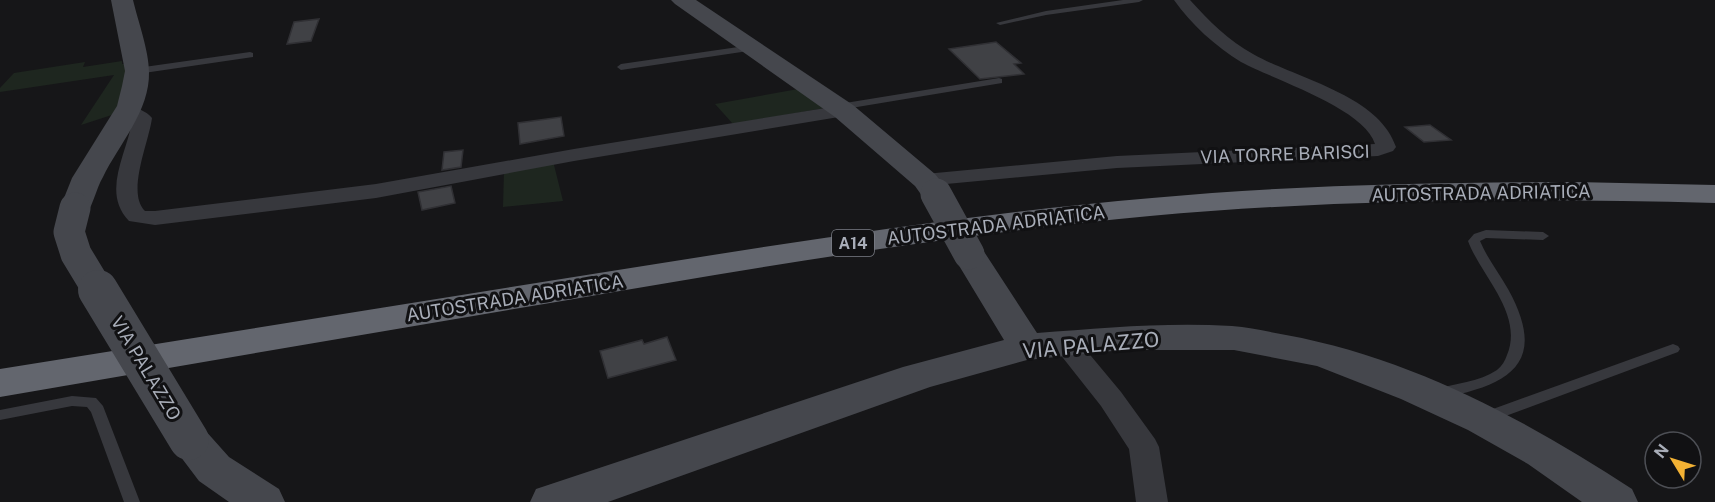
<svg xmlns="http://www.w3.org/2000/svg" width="1715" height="502" font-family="'Public Sans',sans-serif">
	<rect width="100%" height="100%" fill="#161618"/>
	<g fill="#1e261f">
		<polygon points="122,61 122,64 128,64 118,113 81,125 114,75 0,92 0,88 14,73 85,62 83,67"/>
		<polygon points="798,89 825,108 733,124 715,104"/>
		<polygon points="553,161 563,201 503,207 504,171"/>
	</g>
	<g fill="#404145" stroke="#303034" stroke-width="1.5">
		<polygon points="319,19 311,41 287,44 294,22"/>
		<polygon points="996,42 1021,63 1014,64 1024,74 980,79 949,49"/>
		<polygon points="561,117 564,136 520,144 518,123"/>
		<polygon points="1430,125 1451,140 1424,142 1405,127"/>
		<polygon points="463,150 461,167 442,170 444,152"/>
		<polygon points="451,186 455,203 422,210 418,192"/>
		<polygon points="667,337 676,360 608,378 600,351 642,340 644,344"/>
	</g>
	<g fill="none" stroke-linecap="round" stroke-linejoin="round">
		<g fill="#37383d" fill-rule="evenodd">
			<polygon points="1123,0 1143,0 1139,2 1046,15 1000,25 996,23 1046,11"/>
			<polygon points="752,45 756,48 755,50 621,70 617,67 621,64"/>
			<polygon points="250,52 253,53 253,57 137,74 133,71 137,68"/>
			<polygon points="999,78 1002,79 1002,83 839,110 834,107 839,104"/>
			<path d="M1486 230 1543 232 1549 236 1543 240 1486 238 1480 241C1487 258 1499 273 1508 289 1549 363 1510 385 1441 398L1436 397 1434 393 1436 389C1457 383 1479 382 1497 370 1502 366 1505 361 1507 355 1524 314 1481 276 1468 241L1474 234Z"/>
			<polygon points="1673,344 1678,346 1680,349 1678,352 1492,421 1487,422 1482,421 1480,417 1482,413"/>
			<polygon points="72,396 96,398 103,406 140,502 124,502 91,412 87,407 72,406 0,420 0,410"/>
		</g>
		<g fill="#37383d" fill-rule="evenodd">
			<path d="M1174 0H1190C1209 21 1229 41 1253 54 1297 79 1379 95 1396 147L1393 151 1378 156 1117 168 925 186 917 185 914 180 917 175 925 174 1117 156 1375 144C1364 108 1274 80 1241 62 1216 47 1191 24 1174 0Z"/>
			<path d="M844 105 851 107 854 111 851 115 574 161 376 198 155 225 129 221C101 192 127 154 132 121L119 116 116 112 119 108C129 105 145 109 152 118 149 142 126 193 145 211H155L376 184 574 149Z"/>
			<polygon points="1066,335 1076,338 1121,392 1155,439 1159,447 1168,502 1136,502 1129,449 1101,406 1052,344 1056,338"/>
		</g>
		<g fill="#45474d" fill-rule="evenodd">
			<path d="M111 0H133C138 21 149 51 149 72 150 111 119 144 103 177 96 189 94 203 86 215L75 217 64 215 60 208 72 178 117 106 122 86 125 71Z"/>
			<polygon points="671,0 696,0 853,105 935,174 951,194 947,200 936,203 925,200 915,186 835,117 675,4"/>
			<path d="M969 244 981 247 1037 333C1102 328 1167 322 1232 326 1250 327 1268 332 1286 335 1412 358 1526 420 1632 489L1638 502H1582L1528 464 1468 430 1401 399 1317 366 1234 350H1122L1027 360 930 387 608 502H530L536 489 903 367 1004 340 952 254 957 247Z"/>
			<polygon points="189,424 204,429 229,457 279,489 285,502 229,502 199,481 168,440 174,429"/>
		</g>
		<path fill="#63666e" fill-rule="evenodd" d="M1574 182 1715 185V203C1527 198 1338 199 1150 216 957 234 765 266 574 299 383 331 191 364 0 397V369C200 337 399 305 599 273 782 244 966 214 1152 198 1292 185 1433 182 1574 182Z"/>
		<g stroke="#45474d" stroke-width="31">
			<polyline points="936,194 969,254"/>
			<polyline points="75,208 69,232 76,254 99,292"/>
		</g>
		<polyline stroke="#45474d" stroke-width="40" points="98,290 189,440"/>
	</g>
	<g text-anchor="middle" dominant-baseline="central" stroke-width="6" stroke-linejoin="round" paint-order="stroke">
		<rect fill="#111113" stroke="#7b7e86" stroke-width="1.5" x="832" y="230" width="42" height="26" rx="4.5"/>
		<g font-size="16" font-weight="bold" fill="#a8adb8">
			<text x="853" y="243">A14</text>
		</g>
		<g font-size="18" fill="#a8adb8" stroke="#111113">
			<text transform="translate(1285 154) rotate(-2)">VIA TORRE BARISCI</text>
			<text transform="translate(1481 193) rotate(-1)">AUTOSTRADA ADRIATICA</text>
			<text transform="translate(996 225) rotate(-7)">AUTOSTRADA ADRIATICA</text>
			<text transform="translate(515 298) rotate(-9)">AUTOSTRADA ADRIATICA</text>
			<text transform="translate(146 368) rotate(59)">VIA PALAZZO</text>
		</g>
		<g font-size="21" fill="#a8adb8" stroke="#111113">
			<text transform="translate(1091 345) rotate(-5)">VIA PALAZZO</text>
		</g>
	</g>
	<g transform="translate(1673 460) rotate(308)"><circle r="28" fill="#111113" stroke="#4d4f55" stroke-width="1.5"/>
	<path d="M0-4.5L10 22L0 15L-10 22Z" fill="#f2b134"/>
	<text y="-9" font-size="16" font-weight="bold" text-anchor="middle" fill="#a8adb8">N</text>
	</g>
</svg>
